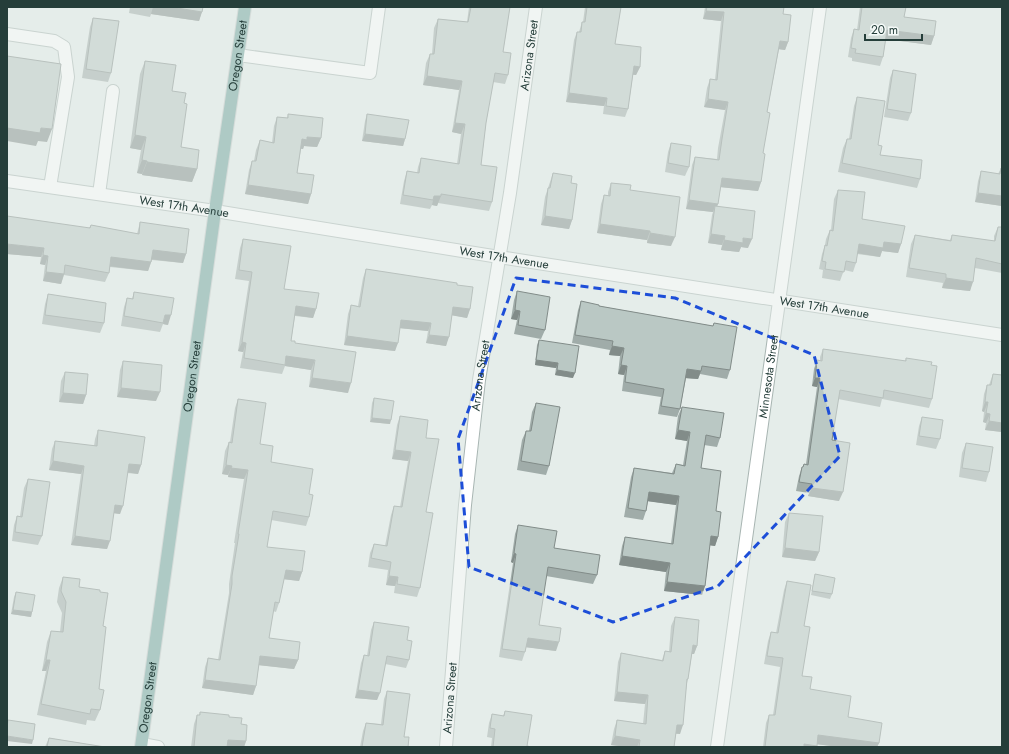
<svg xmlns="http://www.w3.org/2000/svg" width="1009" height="754" font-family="Jost,sans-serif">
	<rect width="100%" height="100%" fill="#e5edea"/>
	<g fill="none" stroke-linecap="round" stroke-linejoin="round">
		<g stroke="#a8b5b2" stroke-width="14">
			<g id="minor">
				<polyline points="7,34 54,41 64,47 68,77 50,187"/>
				<polyline points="238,55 370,73 379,7"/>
				<path id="s1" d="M7 181 215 211 499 257 1002 335"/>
				<polyline points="99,194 113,91"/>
				<polyline points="142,744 158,747"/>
				<path id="s2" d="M446 747 465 505 479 380 510 193 536 7"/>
				<path id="s3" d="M717 747 820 7"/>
			</g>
		</g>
		<g stroke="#c2c9c8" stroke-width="14">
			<g id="major">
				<path id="s4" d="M141 747 215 211 245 7"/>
			</g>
		</g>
		<use href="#minor" stroke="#fff" stroke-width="12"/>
		<use href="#major" stroke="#6c9f99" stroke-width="12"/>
	</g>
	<g fill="#a0aca9">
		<polygon points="130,7 203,7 199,21 151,14 150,17 129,13"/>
		<polygon points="469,7 510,7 503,52 508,75 505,84 493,82 486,123 481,165 492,202 489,211 438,203 437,206 432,205 430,209 400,204 404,181 407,171 417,173 418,167 421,158 457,164 461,134 452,132 459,90 423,85 426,63 430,54 432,54 434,28 438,19 467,22"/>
		<polygon points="585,7 621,7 615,44 640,67 636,75 633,75 628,109 625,117 603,114 604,106 566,102 574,40 577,32 579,32 582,22 583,22"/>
		<polygon points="705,7 784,7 783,14 788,42 785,50 779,49 767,112 763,153 761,182 758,191 721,187 717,206 748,248 741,247 739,252 721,250 722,245 708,243 712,215 713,212 686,209 692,165 695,157 717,159 718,148 725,110 704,107 707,88 710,79 715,80 721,21 703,19"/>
		<polygon points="860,7 906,7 904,17 934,36 931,45 886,39 883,57 880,66 852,61 852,58 848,57 851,38 854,29 857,30"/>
		<polygon points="93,18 111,73 108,82 82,78 90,27"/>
		<polygon points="145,61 172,91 184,103 181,147 197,169 192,182 142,175 142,174 137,173 141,150 130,148 140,74"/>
		<polygon points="893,70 911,113 908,121 884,117 890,78"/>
		<polygon points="857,97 878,145 880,155 920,179 917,188 838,172 843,148 847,139 849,139 854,106"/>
		<polygon points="288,114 321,138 317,147 304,146 303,149 301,149 297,173 311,194 308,204 245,194 249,170 252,161 254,161 256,150 260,140 272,143 274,126 277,117 287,118"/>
		<polygon points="367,114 405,139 403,146 362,141 365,121"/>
		<polygon points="671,143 689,167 685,176 665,172 668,152"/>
		<polygon points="1001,168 1002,206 975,202 978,181 981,171 998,174"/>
		<polygon points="553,173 571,183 572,220 569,229 541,225 545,197"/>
		<polygon points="611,183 630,190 671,246 647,243 647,240 597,233 601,204 604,195 608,195 608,192"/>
		<polygon points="838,190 862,219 901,244 898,253 882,251 880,257 857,254 856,263 853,272 844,270 840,281 822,278 823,270 819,269 822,254 825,245 826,239 830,230 831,230 834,199"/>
		<polygon points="140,222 186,254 183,263 152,260 148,271 110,267 109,273 105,282 64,275 61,284 43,281 45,265 40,264 41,257 7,254 89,228 91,225 137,234"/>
		<polygon points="998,227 1002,227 1002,273 975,268 970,291 942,288 943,283 906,277 911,244 915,235 950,240 952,235 994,241 994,236"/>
		<polygon points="243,239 284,289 316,309 313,318 295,316 291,341 348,393 309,387 311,370 285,366 282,374 240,368 243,352 238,351 249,281 235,279 240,248"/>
		<polygon points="366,269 457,285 470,309 467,318 452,315 446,346 426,343 428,331 400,328 395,351 344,345 348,314 351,305 358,306 363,278"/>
		<polygon points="517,291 545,330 541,339 514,334 517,320 511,319 514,300"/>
		<polygon points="134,292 168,325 163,324 160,332 121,326 124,307 127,298 132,299"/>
		<polygon points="48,294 104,323 100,333 42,324 45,304"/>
		<polygon points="581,301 599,306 713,326 714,323 730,370 727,379 700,374 698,379 686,378 680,409 677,417 658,414 661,397 622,391 624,375 618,374 620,356 609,355 610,350 572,343 578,310"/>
		<polygon points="539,340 573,378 555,375 556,368 535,365 537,345"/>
		<polygon points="823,349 905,361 906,358 931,365 932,399 929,408 882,399 880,407 838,399 832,440 839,501 808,496 809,493 796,491 799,476 802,467 803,467 804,464 806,464 817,387 812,386 814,369 817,360 820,361 820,357"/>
		<polygon points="123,361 156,401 117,397 120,370"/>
		<polygon points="65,372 86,395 83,404 59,402 61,381"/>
		<polygon points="993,374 1002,375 1002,432 985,430 986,423 983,422 984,412 982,411 984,394 987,385 989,385"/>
		<polygon points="374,398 390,424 370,422 372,403"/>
		<polygon points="238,399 260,444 271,462 309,494 309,517 306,526 271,520 267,547 302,572 299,581 284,579 279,603 276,612 273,611 269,638 298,660 294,669 259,665 256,686 253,695 202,688 205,667 208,658 218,660 229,593 229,584 235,543 234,543 244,479 228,477 228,475 222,474 225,451 229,442 230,442 235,408"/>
		<polygon points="536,403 549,466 546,475 517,470 522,440 526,431 529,431 532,412"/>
		<polygon points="682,407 720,438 717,447 704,445 701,468 716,511 718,537 715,546 710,545 705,586 702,595 664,591 666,572 619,565 622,546 625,537 671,544 676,505 648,501 646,511 643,520 624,517 631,477 634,468 672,473 676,464 683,465 687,441 675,439 678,416"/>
		<polygon points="400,416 426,438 426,512 420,588 417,597 394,593 395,586 386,585 388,570 368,567 370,553 374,544 385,546 391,515 394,506 400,507 408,461 392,459 397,425"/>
		<polygon points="922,417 940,439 936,449 916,445 919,426"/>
		<polygon points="98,430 141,465 138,474 127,473 120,514 114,513 107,549 71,545 81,474 49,470 52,449 55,441 94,446 95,439"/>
		<polygon points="966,443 989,472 986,482 959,477 962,453"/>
		<polygon points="28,479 42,536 38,545 12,541 14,525 17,516 20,516 24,488"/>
		<polygon points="789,513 819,552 815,561 782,557 785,522"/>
		<polygon points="518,525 554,548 597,575 593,584 546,576 539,625 556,651 526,647 525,652 522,661 499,657 513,563 511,562 515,534"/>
		<polygon points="815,574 832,594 830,599 811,595 814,579"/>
		<polygon points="63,577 79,587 100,592 103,626 99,689 100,710 95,721 87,720 86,725 37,715 46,671 42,671 47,642 51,631 60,632 62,613 57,602 59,588"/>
		<polygon points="787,581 804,626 802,676 810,689 848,717 879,743 877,747 839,747 817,744 816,747 763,747 766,723 769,715 773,715 780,667 764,664 768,641 771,632 776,633 784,590"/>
		<polygon points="16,592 32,612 31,617 11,614 14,597"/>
		<polygon points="675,617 697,646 694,654 692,654 688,679 687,683 680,734 676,734 674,747 627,747 611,745 614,729 617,720 643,724 645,704 614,701 618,662 621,653 662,660 665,651 669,652 671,626"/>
		<polygon points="374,622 407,640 409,660 406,668 385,664 377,700 355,698 361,663 364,655 367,656 371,630"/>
		<polygon points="387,691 408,747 360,747 363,731 366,723 381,724 384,699"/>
		<polygon points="505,711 527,746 532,747 491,747 492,738 487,737 489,723 492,714 503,716"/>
		<polygon points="200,712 229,717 241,724 246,741 244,747 191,747 194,724 197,715 199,715"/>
		<polygon points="49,738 105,747 45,747"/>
	</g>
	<g fill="#828c89">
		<polygon points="153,7 171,7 202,12 199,21 151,14"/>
		<polygon points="706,11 724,12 721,21 703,19"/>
		<polygon points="887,30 934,36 931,45 884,39"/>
		<polygon points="780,41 788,42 785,50 777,49"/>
		<polygon points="634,66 640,67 636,75 631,74"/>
		<polygon points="427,76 462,81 459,90 423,85"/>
		<polygon points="569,93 607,98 604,106 566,102"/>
		<polygon points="708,99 728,102 725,110 704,107"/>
		<polygon points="455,123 465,124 461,134 452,132"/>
		<polygon points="7,128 41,128 52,129 47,142 38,141 36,146 7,141"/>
		<polygon points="365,134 405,139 403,146 362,141"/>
		<polygon points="135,135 146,137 141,150 130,148"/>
		<polygon points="307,137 321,138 317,147 304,146 303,149 299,148 302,139"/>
		<polygon points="142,160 147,161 142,174 137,173"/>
		<polygon points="147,162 197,169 192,182 142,175"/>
		<polygon points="722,178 761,182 758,191 719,187"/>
		<polygon points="248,185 311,194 308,204 245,194"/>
		<polygon points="978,193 1002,196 1002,206 975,202"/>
		<polygon points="434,196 441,196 437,206 432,205"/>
		<polygon points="689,200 718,204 715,213 715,206 713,212 686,209"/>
		<polygon points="545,216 572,220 569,229 541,225"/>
		<polygon points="600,224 650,231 647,240 597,233"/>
		<polygon points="650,233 675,237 671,246 647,243"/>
		<polygon points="711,234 725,236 722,245 708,243"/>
		<polygon points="743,238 752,239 748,248 741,247 739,252 721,250 724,240"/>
		<polygon points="884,242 901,244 898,253 882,251 880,257 856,253 859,244"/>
		<polygon points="7,244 44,248 41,257 7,254"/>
		<polygon points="153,250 186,254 183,263 149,259"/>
		<polygon points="43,255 48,256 45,265 40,264"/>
		<polygon points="111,257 151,262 148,271 108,266"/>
		<polygon points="46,272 64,274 61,284 43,281"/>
		<polygon points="946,278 973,282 970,291 942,288"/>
		<polygon points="296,306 316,309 313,318 293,315"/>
		<polygon points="453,307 470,309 467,318 450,315"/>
		<polygon points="515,310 520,311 517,320 511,319"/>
		<polygon points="165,315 171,315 168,325 163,324"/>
		<polygon points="401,320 431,323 428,331 398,328"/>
		<polygon points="429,335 449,337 446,346 426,343"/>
		<polygon points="347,336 398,343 395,351 344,345"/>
		<polygon points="242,342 246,343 243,352 238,351"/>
		<polygon points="612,346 624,348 620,356 609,355"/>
		<polygon points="286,356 315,360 311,370 285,366"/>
		<polygon points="536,360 558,363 556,368 535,365"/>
		<polygon points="621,365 627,366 624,375 618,374"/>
		<polygon points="687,369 701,371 698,379 684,378"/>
		<polygon points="557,370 575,373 573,378 555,375"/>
		<polygon points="312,378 351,383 348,393 309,387"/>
		<polygon points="815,378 820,378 817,387 812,386"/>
		<polygon points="121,388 160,392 156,401 117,397"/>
		<polygon points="63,393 86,395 83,404 59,402"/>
		<polygon points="985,402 988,402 984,412 982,411"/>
		<polygon points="986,413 990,414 986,423 983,422"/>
		<polygon points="372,418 391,420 390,424 370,422"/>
		<polygon points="989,421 1002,423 1002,432 985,430"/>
		<polygon points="678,430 690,432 687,441 675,439"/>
		<polygon points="395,450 411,452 408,461 392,459"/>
		<polygon points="53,461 84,466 81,474 49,470"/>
		<polygon points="129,464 141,465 138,474 125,472"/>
		<polygon points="226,465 232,466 228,475 222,474"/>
		<polygon points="231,468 248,470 244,479 228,477"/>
		<polygon points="812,488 843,492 839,501 808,496"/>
		<polygon points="649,492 679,496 676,505 646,501"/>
		<polygon points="115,505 123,506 120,514 112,513"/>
		<polygon points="75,536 110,541 107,549 71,545"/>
		<polygon points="711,536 718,537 715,546 707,545"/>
		<polygon points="785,548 819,552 815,561 782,557"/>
		<polygon points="514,553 516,554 513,563 511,562"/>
		<polygon points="622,556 670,563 666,572 619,565"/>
		<polygon points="286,570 302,572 299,581 282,579"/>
		<polygon points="389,576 398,577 395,586 386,585"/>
		<polygon points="667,582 705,586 702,595 664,591"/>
		<polygon points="13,610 32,612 31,617 11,614"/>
		<polygon points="528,638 559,642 556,651 524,647"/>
		<polygon points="693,645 697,646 694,654 690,654"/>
		<polygon points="260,656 298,660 294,669 257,665"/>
		<polygon points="46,660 50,660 46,671 42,671"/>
		<polygon points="205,680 256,686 253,695 202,688"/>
		<polygon points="358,690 380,693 377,700 355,698"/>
		<polygon points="617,692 648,695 645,704 614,701"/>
		<polygon points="677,725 683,725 680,734 674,733"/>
		<polygon points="818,735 879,743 877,747 839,747 815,744"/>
		<polygon points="7,736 33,740 32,744 7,741"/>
		<polygon points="615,736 640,740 637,747 627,747 611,745"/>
		<polygon points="228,740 246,741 244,747 226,747"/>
		<polygon points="804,744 817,746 816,747 803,747"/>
	</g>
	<g fill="#bac8c4" stroke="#828c89">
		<polygon points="171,7 203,7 202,12"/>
		<polygon points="471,7 510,7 503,52 511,53 508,75 495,73 486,123 481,165 497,167 492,202 441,194 441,196 434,196 433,200 403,195 407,171 419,173 421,158 459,164 465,124 455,123 462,81 427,76 430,54 434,54 438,19 468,22"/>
		<polygon points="587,7 621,7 615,44 641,47 640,67 634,66 628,109 606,106 607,98 569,93 577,32 581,32 582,22 585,22"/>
		<polygon points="707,7 784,7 783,14 791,15 788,42 780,41 767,112 770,113 763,153 765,154 761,182 722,178 718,204 689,200 695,157 719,160 722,139 728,102 708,99 710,79 717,80 724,12 706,11"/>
		<polygon points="862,7 906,7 904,17 936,21 934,36 887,30 883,57 855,53 856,49 851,48 854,29 859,30"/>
		<polygon points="93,18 119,21 111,73 86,69"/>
		<polygon points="7,56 61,64 52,129 41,128 40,133 7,128"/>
		<polygon points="145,61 176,65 172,91 186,93 184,103 187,104 181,147 199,150 197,169 147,162 147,161 142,160 146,137 135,135"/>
		<polygon points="893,70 916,74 911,113 887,109"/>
		<polygon points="857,97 885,101 878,145 882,146 880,155 922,160 920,179 842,163 847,139 851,139"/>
		<polygon points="288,114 323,118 321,138 307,137 307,140 302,139 297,173 314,175 311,194 248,185 252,161 256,161 260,140 274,143 277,117 288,118"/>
		<polygon points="367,114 409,120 405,139 365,134"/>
		<polygon points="671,143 691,146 689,167 668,163"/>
		<polygon points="1001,168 1002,168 1002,196 978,193 981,171 1000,174"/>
		<polygon points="553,173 572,176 571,183 577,184 572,220 545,216 548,188 550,188"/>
		<polygon points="611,183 631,185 630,190 680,197 675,237 650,233 650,231 600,224 604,195 610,196"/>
		<polygon points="838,190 865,192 862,219 905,226 901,244 884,242 883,248 859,244 856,263 846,261 844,272 825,269 826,262 822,261 825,245 827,246 830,230 833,231"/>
		<polygon points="715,206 755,211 752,239 743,238 743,243 724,240 725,236 711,234"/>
		<polygon points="7,216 90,228 91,225 139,234 140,222 189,229 186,254 153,250 151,262 111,257 109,273 65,265 64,274 46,272 48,256 43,255 44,248 7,244"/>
		<polygon points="998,227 1002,227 1002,264 976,258 973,282 946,278 946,274 909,268 915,235 951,241 952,235 995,241"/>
		<polygon points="243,239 291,246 284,289 319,293 316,309 296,306 291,341 295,341 295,343 356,352 351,383 312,378 315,360 286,356 285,365 244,358 246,343 242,342 252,272 239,270"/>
		<polygon points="366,269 457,283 457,285 473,287 470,309 453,307 449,337 429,335 431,323 401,320 398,343 347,336 351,305 360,307"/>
		<polygon points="517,291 550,297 545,330 518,325 520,311 515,310"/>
		<polygon points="134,292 174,298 171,315 165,315 163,323 124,316 127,298 133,299"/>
		<polygon points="48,294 106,303 104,323 45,315"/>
		<polygon points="581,301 599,305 599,306 713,326 714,323 737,327 730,370 702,366 701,371 687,369 680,409 661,406 664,389 625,382 627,366 621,365 624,348 612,346 613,341 575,335"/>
		<polygon points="539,340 579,346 575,373 557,370 558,363 536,360"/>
		<polygon points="823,349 906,361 906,358 932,362 931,365 937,366 932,399 884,390 883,398 840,390 832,440 850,443 843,492 812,488 812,484 799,482 802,467 803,467 804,464 808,465 820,378 815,378 817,360 822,361"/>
		<polygon points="123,361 162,365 160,392 121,388"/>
		<polygon points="65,372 88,374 86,395 63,393"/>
		<polygon points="993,374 1002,375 1002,423 989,421 990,414 986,413 988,402 985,402 987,385 991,385"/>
		<polygon points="374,398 394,401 391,420 372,418"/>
		<polygon points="238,399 266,403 260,444 273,446 271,462 313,469 309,494 313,495 309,517 273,511 267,547 305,551 302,572 286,570 279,603 275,602 269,638 300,642 298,660 260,656 256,686 205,680 208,658 220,660 232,584 232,576 239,534 238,534 248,470 231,468 232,466 226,465 229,442 232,443"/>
		<polygon points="536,403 560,407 549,466 521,461 526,431 531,431"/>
		<polygon points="682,407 724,413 720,438 706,435 701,468 721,471 716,511 721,512 718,537 711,536 705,586 667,582 670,563 622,556 625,537 673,544 679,496 649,492 646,511 628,508 634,468 674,474 676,464 685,466 690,432 678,430"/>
		<polygon points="400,416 428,420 426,438 439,439 426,512 433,513 420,588 397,584 398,577 389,576 391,562 371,558 374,544 387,546 394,506 402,507 411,452 395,450"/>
		<polygon points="922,417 943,420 940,439 919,436"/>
		<polygon points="98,430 145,437 141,465 129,464 123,506 115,505 110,541 75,536 84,466 53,461 55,441 97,446"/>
		<polygon points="966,443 993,447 989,472 962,468"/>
		<polygon points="28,479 50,482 42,536 15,532 17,516 22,517"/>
		<polygon points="789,513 823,516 819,552 785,548"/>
		<polygon points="518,525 557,531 554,548 600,555 597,575 548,567 539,625 561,628 559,642 528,638 525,652 502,649 516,554 514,553"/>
		<polygon points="815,574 835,578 832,594 812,591"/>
		<polygon points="63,577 80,579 79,587 100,590 100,592 108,593 103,626 106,627 99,689 104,690 100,710 91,709 90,714 41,704 50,660 46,660 51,631 63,632 66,602 61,591"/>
		<polygon points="787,581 811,585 804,626 810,627 802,676 812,677 810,689 851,696 848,717 882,723 879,743 818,735 817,746 804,744 804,747 765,747 769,715 775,715 783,658 767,656 771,632 778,633"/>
		<polygon points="16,592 35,595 32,612 13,610"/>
		<polygon points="675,617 699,620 697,646 693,645 688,679 687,679 683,725 677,725 674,747 639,747 640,740 615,736 617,720 646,724 648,695 617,692 621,653 663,661 665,651 671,652"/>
		<polygon points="374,622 409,627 407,640 412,641 409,660 387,656 380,693 358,690 364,655 369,656"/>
		<polygon points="387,691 410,694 404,737 409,737 408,747 362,747 366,723 383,725"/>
		<polygon points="505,711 532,715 527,746 532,747 493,747 495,729 490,728 492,714 504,716"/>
		<polygon points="200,712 229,715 229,717 242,718 241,724 247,725 246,741 228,740 227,747 194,747 197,715 200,715"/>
		<polygon points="8,720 35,724 33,740 7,736 7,728"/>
		<polygon points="49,738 105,747 47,747"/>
	</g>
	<path d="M0 0H1009V754H0ZM516 278 675 298 814 355 840 456 718 586 613 622 469 567 458 439Z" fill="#e5edea" fill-opacity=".55" fill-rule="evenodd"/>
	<path fill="none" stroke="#1d4ed8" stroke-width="3" stroke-dasharray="8 5" stroke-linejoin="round" d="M516 278 675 298 814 355 840 456 718 586 613 622 469 567 458 439Z"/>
	<g text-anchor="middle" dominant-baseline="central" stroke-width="3" stroke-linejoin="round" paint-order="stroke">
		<g font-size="12" fill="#253e3a" stroke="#f5faf8">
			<text stroke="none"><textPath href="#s2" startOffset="697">Arizona Street</textPath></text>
			<text stroke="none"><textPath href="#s4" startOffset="698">Oregon Street</textPath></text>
			<text stroke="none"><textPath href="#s1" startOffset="179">West 17th Avenue</textPath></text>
			<text stroke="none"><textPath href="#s1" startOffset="503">West 17th Avenue</textPath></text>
			<text stroke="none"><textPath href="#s1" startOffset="827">West 17th Avenue</textPath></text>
			<text stroke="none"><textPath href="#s2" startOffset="373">Arizona Street</textPath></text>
			<text stroke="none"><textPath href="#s4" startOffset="374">Oregon Street</textPath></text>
			<text stroke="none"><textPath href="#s3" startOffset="374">Minnesota Street</textPath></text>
			<text stroke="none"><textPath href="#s4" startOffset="50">Oregon Street</textPath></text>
			<text stroke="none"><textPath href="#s2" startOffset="49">Arizona Street</textPath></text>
		</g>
	</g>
	<rect width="1009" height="754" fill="none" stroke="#253e3a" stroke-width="16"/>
	<path d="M865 34v6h57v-6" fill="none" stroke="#253e3a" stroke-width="2"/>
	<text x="871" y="34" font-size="12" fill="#253e3a" stroke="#f5faf8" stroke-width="3" paint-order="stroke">20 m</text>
</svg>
